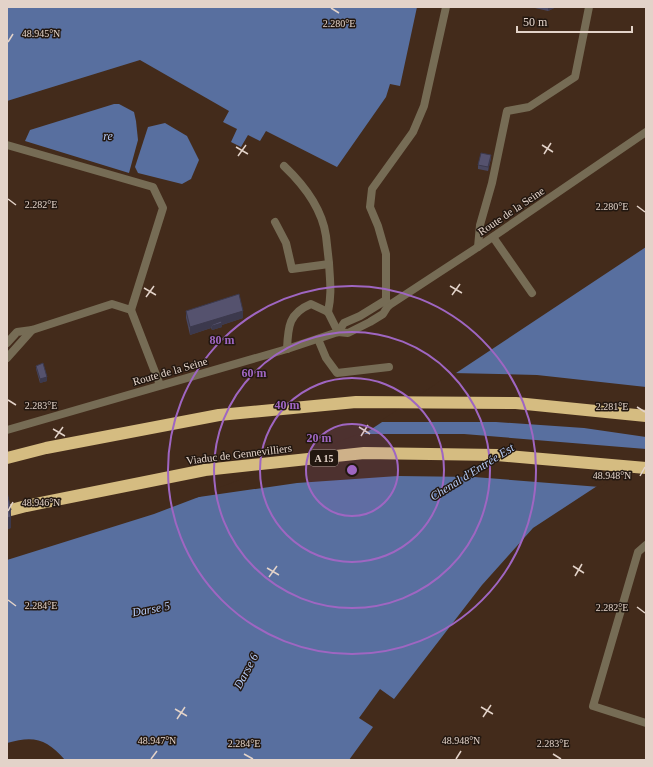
<svg xmlns="http://www.w3.org/2000/svg" width="653" height="767" font-family="'Times New Roman',serif">
	<rect width="100%" height="100%" fill="#432b1b"/>
	<g fill="#586f9f">
		<polygon points="7,7 417,7 400,86 390,84 386,97 337,167 266,131 260,141 248,135 241,147 231,142 237,129 223,122 229,111 140,60 7,101"/>
		<polygon points="114,104 119,104 134,112 136,121 138,140 129,173 25,141 30,130"/>
		<polygon points="165,123 187,136 199,160 191,179 182,184 138,173 135,167 148,127"/>
		<path d="M646 247V454L533 528 482 585 394 699 380 689 359 718 373 727 349 760H65C47 739 34 735 7 743V560L154 514 364 434Z"/>
	</g>
	<g fill="#432b1b">
		<polygon points="452,373 537,375 646,387 646,437 584,428 496,422 379,422"/>
		<polygon points="364,434 464,434 646,449 646,457 600,487 474,477 398,476 297,483 192,498 356,435"/>
	</g>
	<g fill="none" stroke-linecap="round" stroke-linejoin="round">
		<g stroke="#766c55" stroke-width="8">
			<polyline points="7,145 153,187 163,208 131,310 112,304 32,330 17,332 7,343"/>
			<path d="M284 166C304 185 322 208 326 236 327 245 328 254 329 263 330 282 332 293 328 312"/>
			<polyline points="275,222 286,243 292,269 329,264"/>
			<polyline points="493,237 532,293"/>
			<polyline points="478,247 480,225 492,183 507,111 529,107 575,77 589,7"/>
			<polyline points="388,306 386,300 386,254 378,226 370,207 372,189 413,132 424,106 446,7"/>
			<polyline points="131,310 160,385"/>
			<polyline points="338,332 348,333 370,322 383,314 388,306 478,247 646,132"/>
			<polyline points="338,332 344,323 360,316 386,300"/>
			<polyline points="318,339 326,358 337,373 389,367"/>
			<path d="M287 349C288 326 289 313 311 304L328 312 338 332"/>
			<polyline points="7,358 32,330"/>
			<polyline points="646,545 638,552 593,706 646,723"/>
		</g>
		<polyline stroke="#766c55" stroke-width="8" points="7,430 287,349 338,332"/>
		<g stroke="#d5bc81" stroke-width="12">
			<polyline points="7,458 46,448 219,415 356,402 516,403 646,416"/>
			<polyline points="7,511 26,506 205,470 364,453 497,455 646,468"/>
		</g>
	</g>
	<g fill="#49475f">
		<polygon points="534,7 556,7 548,11 535,8"/>
		<polygon points="491,158 488,171 478,169 478,165"/>
		<polygon points="186,311 243,318 222,325 222,327 212,330 211,328 190,335 186,318"/>
		<polygon points="36,366 47,381 40,383 36,369"/>
		<polygon points="7,492 11,510 11,528 7,529"/>
	</g>
	<g fill="#3c394d">
		<polygon points="548,7 556,7 548,11"/>
		<polygon points="491,155 491,158 488,171 488,167"/>
		<polygon points="243,311 243,318 222,325 222,327 212,330 211,325 211,328 190,335 190,327"/>
		<polygon points="47,377 47,381 40,383 40,379"/>
		<polygon points="11,517 11,528 7,529 7,518"/>
	</g>
	<g fill="#55526e" stroke="#3c394d">
		<polygon points="481,153 491,155 488,167 478,165"/>
		<polygon points="239,294 243,311 190,327 186,311"/>
		<polygon points="221,321 222,323 212,326 211,325"/>
		<polygon points="43,363 47,377 40,379 36,366"/>
		<polygon points="7,492 11,510 9,510 11,517 7,518"/>
	</g>
	<path fill="none" stroke="#e3d3c9" stroke-width="1.5" d="M331 8 339 13M8 42 13 34M542 145 553 152M236 147 248 154M544 154 551 143M238 156 246 145M8 199 16 205M637 206 645 212M450 286 462 293M144 288 156 295M452 295 460 284M146 297 154 286M8 400 16 405M637 407 645 412M359 427 370 434M53 429 65 436M361 436 368 425M55 438 63 427M640 476 645 467M8 511 13 502M573 566 584 573M267 568 279 575M575 576 582 564M269 577 277 566M8 600 16 606M637 607 645 613M481 707 493 714M175 709 187 716M483 717 491 705M177 719 185 707M244 754 253 759M553 754 561 759M151 759 157 751M456 759 461 751"/>
	<circle cx="352" cy="470" r="46" fill="#9f66c2" fill-opacity=".12"/>
	<g fill="none" stroke="#9f66c2" stroke-width="2">
		<circle cx="352" cy="470" r="46"/>
		<circle cx="352" cy="470" r="92"/>
		<circle cx="352" cy="470" r="138"/>
		<circle cx="352" cy="470" r="184"/>
	</g>
	<g text-anchor="middle" dominant-baseline="central" stroke-width="3" stroke-linejoin="round" paint-order="stroke">
		<rect fill="#221710" stroke="#a99b92" stroke-width="1" x="310" y="450" width="28" height="16" rx="3"/>
		<g font-size="10" font-weight="bold" fill="#e3d3c9">
			<text x="324" y="458">A 15</text>
		</g>
		<g font-size="11" fill="#e3d3c9" stroke="#221710">
			<text transform="translate(511 211) rotate(-34)">Route de la Seine</text>
			<text transform="translate(170 371) rotate(-16)">Route de la Seine</text>
			<text transform="translate(239 454) rotate(-7)">Viaduc de Gennevilliers</text>
		</g>
		<g font-size="12" font-style="italic" fill="#b5cbf7" stroke="#221710">
			<text x="108" y="136">re</text>
			<text transform="translate(472 472) rotate(-32)">Chenal d'Entrée Est</text>
			<text transform="translate(151 609) rotate(-11)">Darse 5</text>
			<text transform="translate(246 671) rotate(-62)">Darse 6</text>
		</g>
	</g>
	<g font-size="10" text-anchor="middle" fill="#e3d3c9" stroke="#221710" stroke-width="3" stroke-linejoin="round" paint-order="stroke">
		<text x="339" y="27">2.280°E</text>
		<text x="41" y="37">48.945°N</text>
		<text x="41" y="208">2.282°E</text>
		<text x="612" y="210">2.280°E</text>
		<text x="41" y="409">2.283°E</text>
		<text x="612" y="410">2.281°E</text>
		<text x="612" y="479">48.948°N</text>
		<text x="41" y="506">48.946°N</text>
		<text x="41" y="609">2.284°E</text>
		<text x="612" y="611">2.282°E</text>
		<text x="157" y="744">48.947°N</text>
		<text x="461" y="744">48.948°N</text>
		<text x="244" y="747">2.284°E</text>
		<text x="553" y="747">2.283°E</text>
	</g>
	<circle cx="352" cy="470" r="6" fill="#9f66c2" stroke="#221710" stroke-width="2"/>
	<g font-size="12" text-anchor="middle" font-weight="bold" fill="#9f66c2" stroke="#221710" stroke-width="3" stroke-linejoin="round" paint-order="stroke">
		<text x="222" y="344">80 m</text>
		<text x="254" y="377">60 m</text>
		<text x="287" y="409">40 m</text>
		<text x="319" y="442">20 m</text>
	</g>
	<rect width="653" height="767" fill="none" stroke="#e3d3c9" stroke-width="16"/>
	<path d="M517 26v6h115v-6" fill="none" stroke="#e3d3c9" stroke-width="2"/>
	<text x="523" y="26" font-size="12" fill="#e3d3c9" stroke="#221710" stroke-width="3" paint-order="stroke">50 m</text>
</svg>
